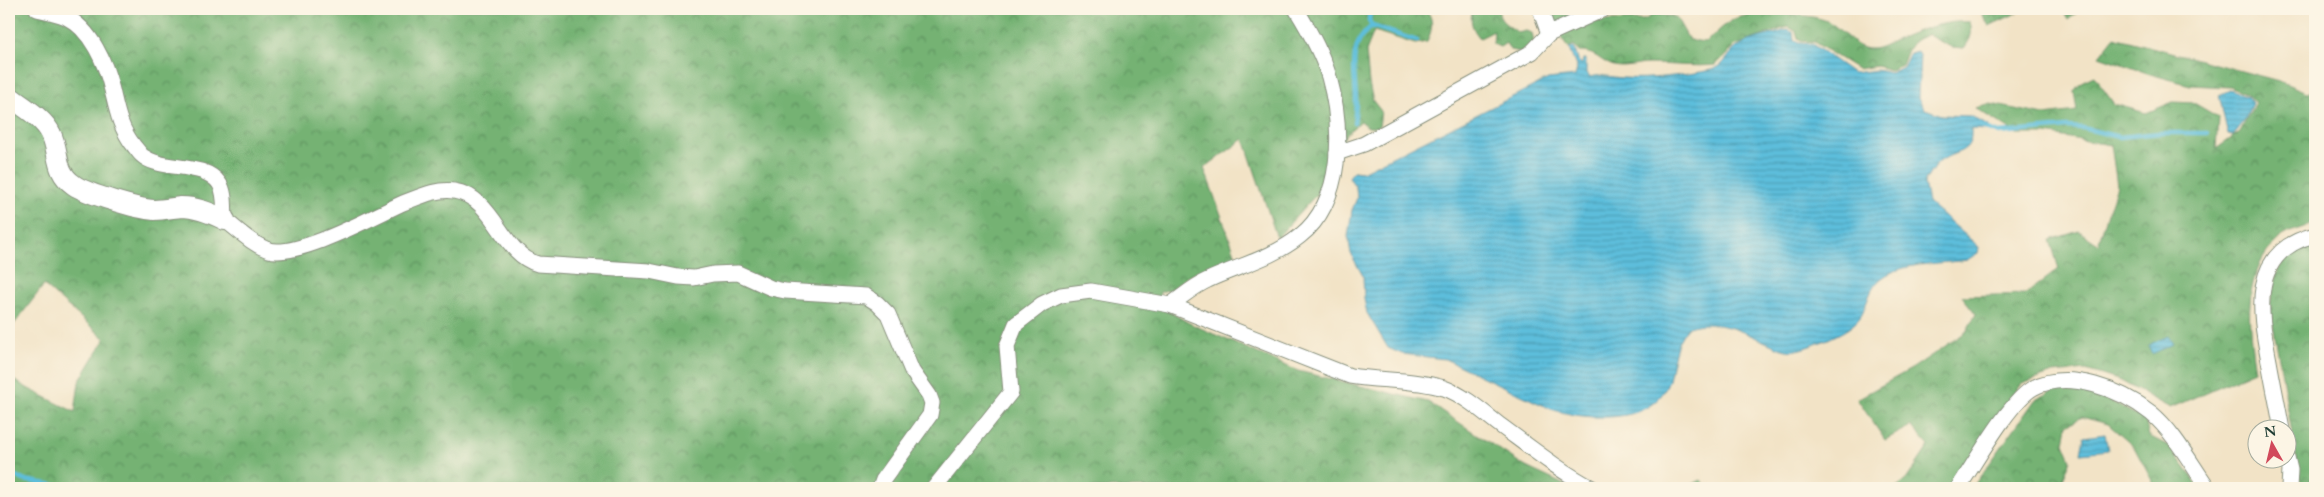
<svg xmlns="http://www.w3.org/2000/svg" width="2324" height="497" font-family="Cardo,serif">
	<defs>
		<pattern id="forest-crowns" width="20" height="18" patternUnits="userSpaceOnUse" patternTransform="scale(1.25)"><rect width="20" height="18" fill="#74b273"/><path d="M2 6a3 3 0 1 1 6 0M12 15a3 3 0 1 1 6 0" fill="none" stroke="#5f925f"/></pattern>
		<pattern id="water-rules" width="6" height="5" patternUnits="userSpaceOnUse" patternTransform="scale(1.25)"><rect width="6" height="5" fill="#5dbedc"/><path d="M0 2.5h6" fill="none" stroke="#4c9cb3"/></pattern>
	</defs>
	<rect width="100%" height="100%" fill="#fcf5e5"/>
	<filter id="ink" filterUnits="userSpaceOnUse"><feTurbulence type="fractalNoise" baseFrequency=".02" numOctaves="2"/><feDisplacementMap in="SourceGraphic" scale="10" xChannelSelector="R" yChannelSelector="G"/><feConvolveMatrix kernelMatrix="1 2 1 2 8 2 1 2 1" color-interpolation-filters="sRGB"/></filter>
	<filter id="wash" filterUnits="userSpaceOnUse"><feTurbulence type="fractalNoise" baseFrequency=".0096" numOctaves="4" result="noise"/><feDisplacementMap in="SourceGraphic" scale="20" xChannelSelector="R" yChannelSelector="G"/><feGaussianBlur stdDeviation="1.12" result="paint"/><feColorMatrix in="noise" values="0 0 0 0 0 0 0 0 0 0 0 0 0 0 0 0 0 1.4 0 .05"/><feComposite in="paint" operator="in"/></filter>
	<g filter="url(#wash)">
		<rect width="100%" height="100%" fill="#f2e3c6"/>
		<g fill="url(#forest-crowns)" stroke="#4a7854">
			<path d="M9 9H1425C1435 19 1432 30 1427 42L1415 44 1374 31 1366 51 1369 83 1373 101 1381 111 1379 127H1368L1361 121 1346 134 1327 165 1323 187 1277 238 1244 139 1204 168 1236 256 1188 276 1172 289 1160 292 1158 305 1189 323 1298 371 1428 402 1526 467 1571 488H9V440L14 438 13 417 9 414V377L29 389 75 412 79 382 105 339 44 285 12 327 9 326Z"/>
			<path d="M1473 9H1499C1497 22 1511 26 1518 33L1526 31 1532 33 1534 43 1521 52 1510 50 1506 43 1500 47 1493 44 1494 31 1480 38C1472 29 1469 20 1473 9Z"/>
			<path d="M1551 9H1579L1577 11 1575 26 1592 21 1644 20 1655 14 1676 17 1689 40 1706 42C1714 35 1723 26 1732 20 1750 10 1809 13 1827 21 1843 29 1853 49 1871 49 1878 49 1889 43 1896 40 1919 30 1945 20 1970 22 1973 33 1971 39 1964 48L1951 47 1928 35C1909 41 1909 48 1902 65L1890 70 1877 66 1857 69 1814 42 1801 41 1798 38 1796 31 1787 27 1736 45 1716 65C1693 67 1672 64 1649 64 1637 64 1626 69 1614 66 1600 62 1596 51 1579 52L1574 45 1568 48C1560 38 1554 22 1551 9Z"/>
			<polygon points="1979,9 2025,9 1989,26"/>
			<polygon points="2062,9 2081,9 2068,20"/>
			<path d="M2114 37 2279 81 2309 93 2315 85V223C2305 227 2289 231 2280 238 2241 272 2248 325 2255 371L2170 408 2121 381 2086 370 2053 373 2022 384 2002 408 1959 476 1947 488H1895L1906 480 1929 446 1911 426 1885 440 1857 399 1913 368 1966 332 1976 314 1962 296 2026 294 2059 269 2050 240 2079 231 2098 244 2117 185 2111 145 2046 134H2017L1975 108 1991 104 2044 115 2077 111 2074 91 2083 81 2094 76 2114 104 2146 113 2173 102 2194 103 2218 117 2216 149 2240 132 2255 103 2248 95 2230 87 2190 85 2150 74 2099 56Z"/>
			<path d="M2315 243V488H2304L2300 479 2270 307C2275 272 2278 253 2315 243Z"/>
			<polygon points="2057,389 2087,390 2145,419 2149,436 2169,446 2200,488 2156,488 2134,447 2108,424 2082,417 2067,425 2064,443 2071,460 2059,488 1972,488 2035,400"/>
			<polygon points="1701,480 1709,488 1685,488"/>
		</g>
		<g fill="url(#water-rules)" stroke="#3e7e88">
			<path d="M1786 30 1793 32 1794 40 1798 43 1812 44 1853 73 1877 70 1891 73 1903 67 1910 53 1917 51 1920 55 1918 98 1925 109 1942 115 1971 116 1988 126 1987 130 1971 129C1973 156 1954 149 1938 163 1933 168 1928 176 1924 183L1928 202 1979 247 1978 253 1967 260C1942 264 1903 262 1882 278 1869 287 1868 304 1860 317 1852 332 1812 346 1797 350 1785 352 1778 347 1768 343 1741 331 1717 318 1688 327 1674 343 1674 360 1669 380 1655 426 1587 421 1551 409L1445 359 1402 354 1388 348 1367 313 1364 299 1363 276 1351 254 1348 236 1352 210 1357 198 1356 188 1349 177 1354 171 1362 172 1548 79 1575 76 1577 69 1569 49 1574 47 1579 62 1582 64 1583 59H1586V73L1589 77C1603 74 1609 77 1623 78 1646 80 1688 75 1711 70 1724 67 1727 56 1736 48 1746 39 1773 35 1786 30Z"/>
			<polygon points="2230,90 2248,97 2252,103 2245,120 2233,136 2228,135 2219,95"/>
			<polygon points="2168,336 2173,344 2152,354 2148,345"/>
			<polygon points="2105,434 2108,450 2081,453 2084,437"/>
		</g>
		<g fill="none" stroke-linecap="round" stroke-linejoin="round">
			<g stroke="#5dbedc" stroke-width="4.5">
				<polyline points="1372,26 1417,41"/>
				<path d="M1354 123C1355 115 1356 107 1356 99 1355 72 1347 45 1372 26L1369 21 1370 9"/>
				<polyline points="1982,127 1999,133 2067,127 2083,128 2119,137 2160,133 2208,133"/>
				<polyline points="9,473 24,480 70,488"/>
			</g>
		</g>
	</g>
	<g filter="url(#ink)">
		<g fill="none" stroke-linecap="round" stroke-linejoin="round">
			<g stroke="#88907d" stroke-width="17">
				<g id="street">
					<path d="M37 9C46 11 57 13 66 17 91 29 106 64 112 90 117 111 120 128 134 146 137 149 140 155 144 157 164 171 204 162 219 183 226 192 224 209 225 220 238 230 253 245 269 250 298 258 374 216 403 203 419 197 437 188 454 191 495 197 501 254 538 264L649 271 678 277 694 278 713 274 738 273 771 288 785 291 866 296 877 303 888 314 912 371 929 395 932 403 930 415 883 480 880 488"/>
					<polyline points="1540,9 1549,34"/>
					<polyline points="1337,153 1364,144 1532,52 1549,34 1604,9"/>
					<path d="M1170 305C1182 297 1194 286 1208 280 1238 266 1273 258 1300 236 1344 201 1343 127 1329 77 1322 53 1309 30 1296 9"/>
					<path d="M2282 430C2278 407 2273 384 2269 361 2259 310 2249 251 2315 235"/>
					<polyline points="2286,453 2290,470 2289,488"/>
					<path d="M934 488 1011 392 1007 346 1016 324 1042 304 1061 295 1091 291 1170 305 1350 376C1380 381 1414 379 1444 388 1464 395 1484 413 1501 426 1531 448 1560 471 1592 488"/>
					<path d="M1958 488C1975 463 2009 402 2033 388 2068 369 2122 390 2151 413 2174 432 2191 464 2208 488"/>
				</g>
			</g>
			<g stroke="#88907d" stroke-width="22">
				<path id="secondary" d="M9 96C22 106 44 118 51 134 60 152 54 172 74 185 87 194 138 209 154 210 163 210 172 208 181 207 197 207 211 213 225 220"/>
			</g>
			<use href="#street" stroke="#fff" stroke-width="15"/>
			<use href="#secondary" stroke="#fff" stroke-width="20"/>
		</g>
	</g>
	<rect width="2324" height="497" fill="none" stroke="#fcf5e5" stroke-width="30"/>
	<g transform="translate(2272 444) rotate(352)"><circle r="24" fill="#fcf5e5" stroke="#a4ab9e"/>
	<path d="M0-4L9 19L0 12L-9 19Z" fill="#d1495b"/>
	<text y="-8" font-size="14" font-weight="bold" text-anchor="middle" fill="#1f3d34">N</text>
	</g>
</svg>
